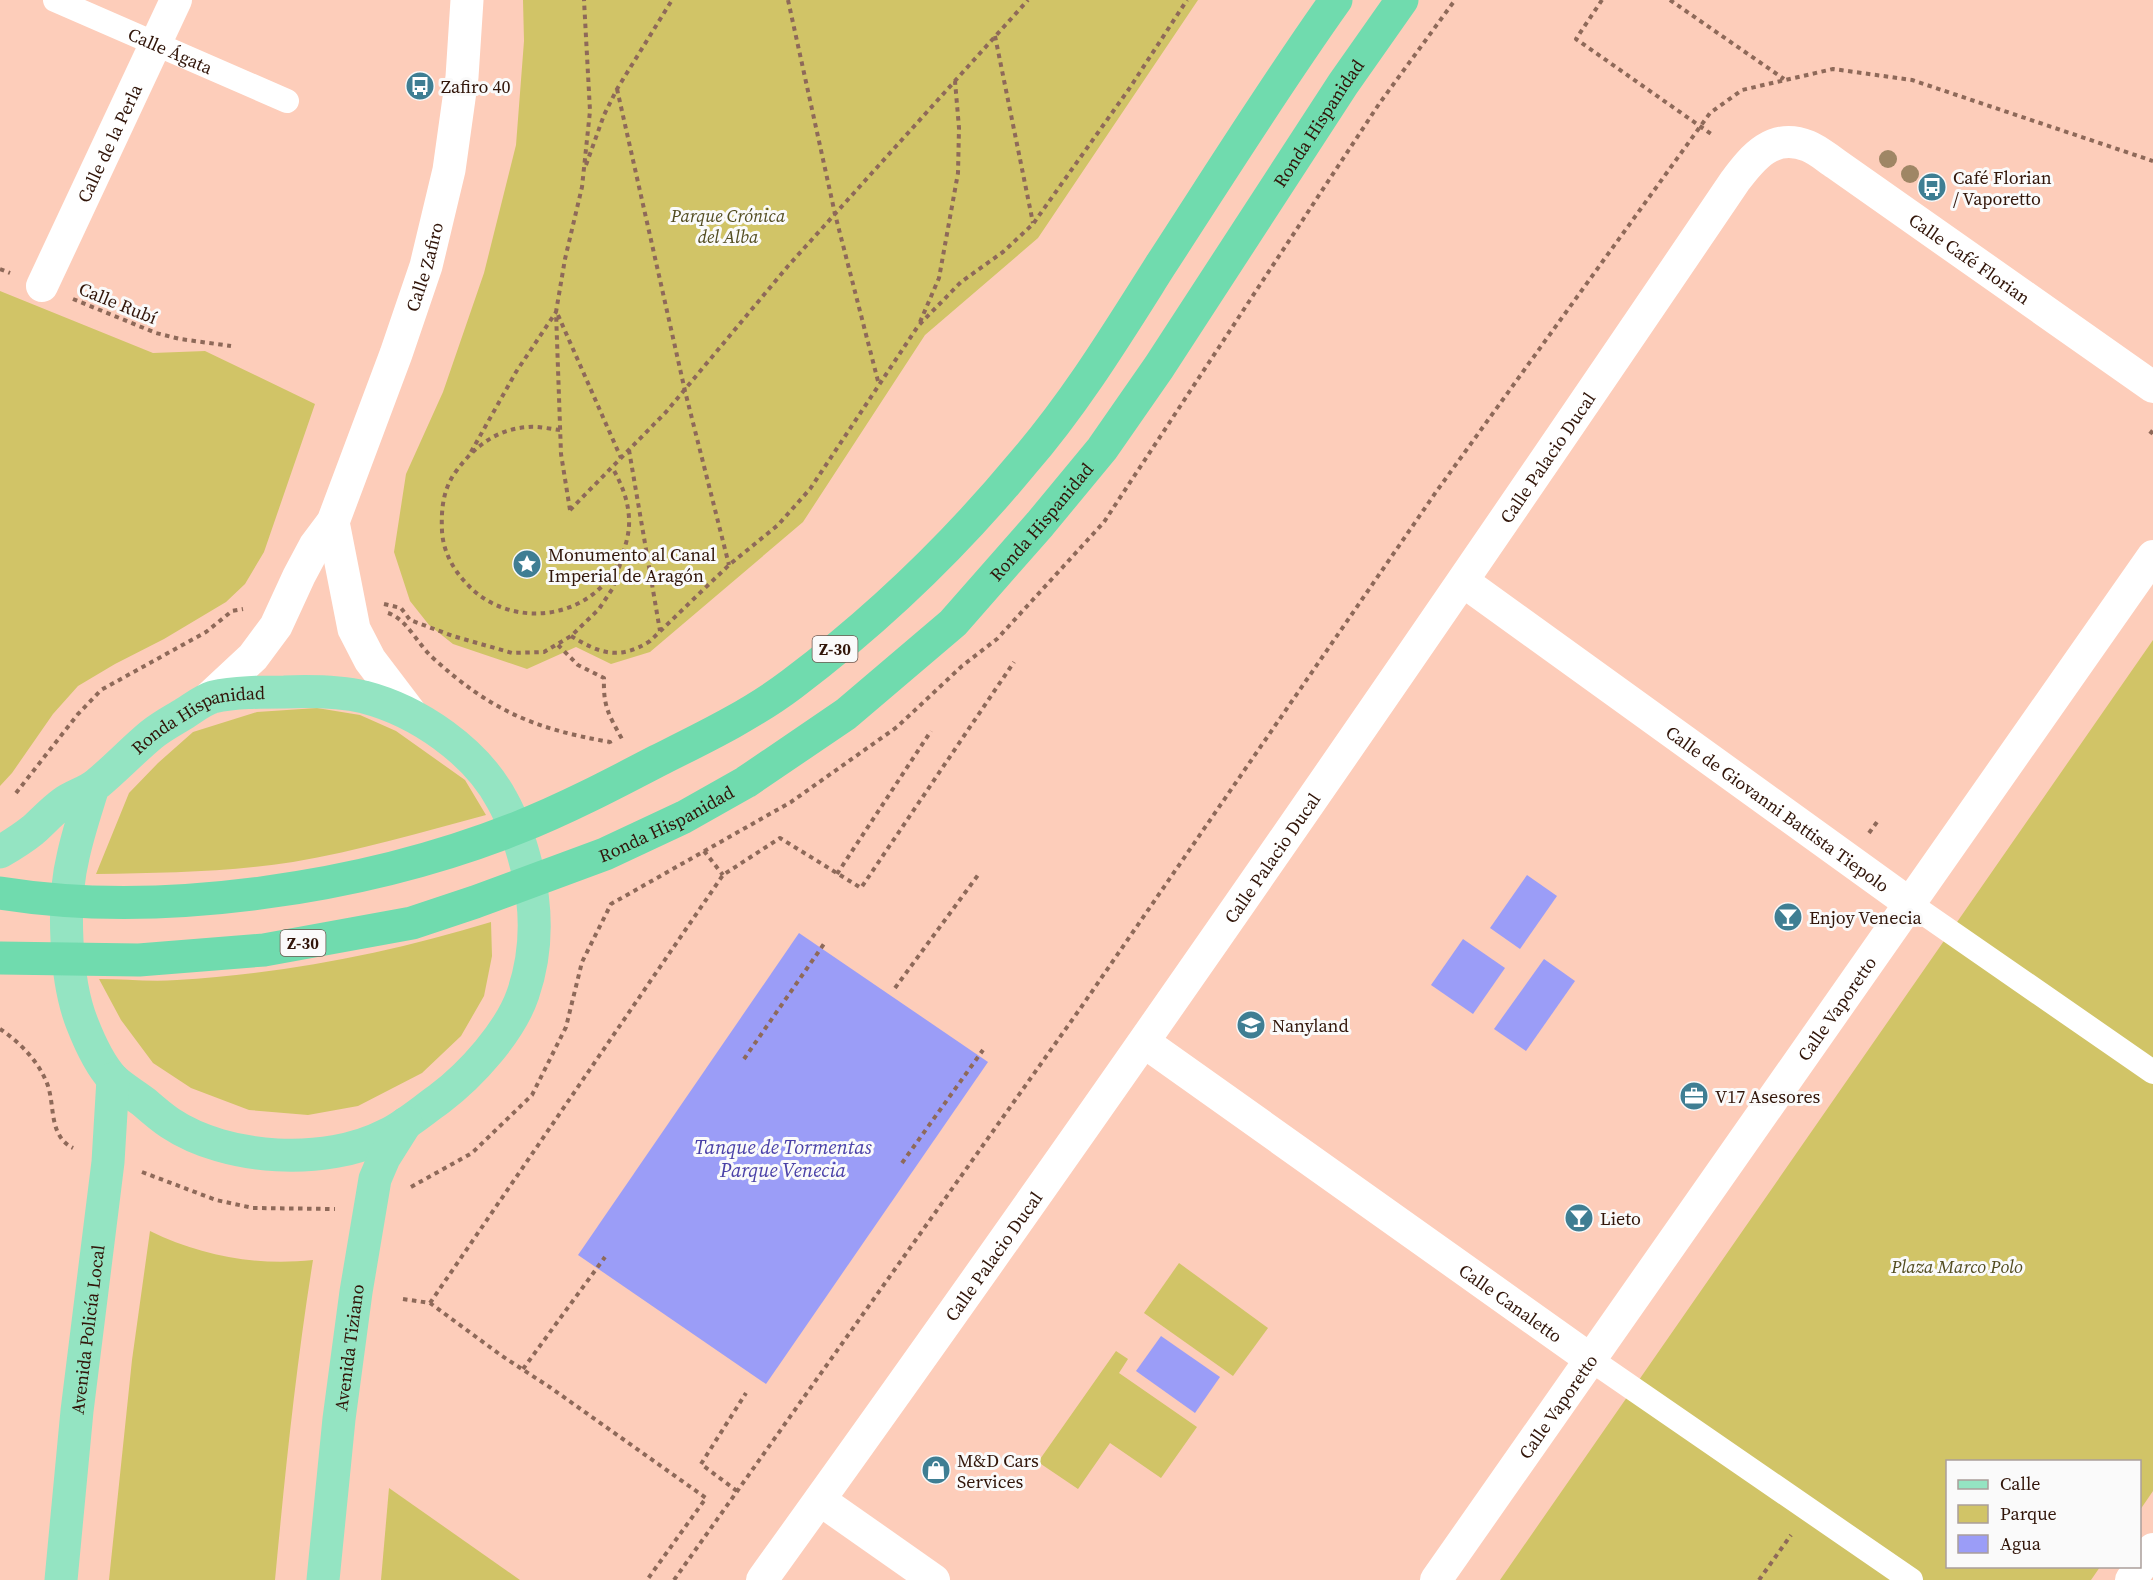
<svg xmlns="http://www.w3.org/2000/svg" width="2153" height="1580" font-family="'Source Serif 4',serif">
	<rect width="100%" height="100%" fill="#fdcdba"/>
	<g fill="#d1c467">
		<polygon points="523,0 1198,0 1038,238 925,335 803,522 650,652 611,664 576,647 527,669 453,644 429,625 410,601 394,552 406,474 443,392 484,273 516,145 524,41"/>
		<polygon points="0,291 153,353 205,351 315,404 264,552 245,584 226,602 164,639 115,664 78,686 53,714 12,773 0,786"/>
		<polygon points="2153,640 2153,1491 2140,1510 2140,1462 1948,1462 1948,1566 2100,1567 2091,1580 1500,1580"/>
		<path d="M317 708 360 715 396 731 465 780 486 815C422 832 358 851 293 862 228 872 162 873 96 874L129 793 158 763 193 732 257 712Z"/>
		<path d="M491 922 492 956 484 996 461 1036 422 1073 358 1106 308 1115 249 1110 191 1088 153 1063 121 1020 99 979C124 979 151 982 177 980 283 974 389 953 491 922Z"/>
		<path d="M150 1231C201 1256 256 1266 313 1260 296 1366 285 1473 275 1580H109L132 1360Z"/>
		<polygon points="1179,1263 1268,1328 1233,1376 1144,1313"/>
		<polygon points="1116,1351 1128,1359 1119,1373 1197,1427 1161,1478 1110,1443 1078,1489 1038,1462"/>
		<polygon points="389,1488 520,1580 381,1580"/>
	</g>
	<g fill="#9b9df7">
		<polygon points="1527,875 1557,896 1520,949 1490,928"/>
		<polygon points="799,933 988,1062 766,1384 578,1255"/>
		<polygon points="1463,939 1505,968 1473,1014 1431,985"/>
		<polygon points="1544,959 1575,981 1526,1051 1494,1029"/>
		<polygon points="1161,1336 1220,1377 1195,1413 1136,1371"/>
	</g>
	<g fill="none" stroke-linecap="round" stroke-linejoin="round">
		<g stroke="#8e6959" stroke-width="4" stroke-dasharray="4.5 4.5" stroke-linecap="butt">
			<polyline points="788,0 835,214 879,385"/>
			<polyline points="1602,0 1576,39 1714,136"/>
			<polyline points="1670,0 1784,79"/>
			<polyline points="995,36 1033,223"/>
			<polyline points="617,89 685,391 729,565"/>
			<polyline points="586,165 604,115 617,89 672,0"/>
			<polyline points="0,269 10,273"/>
			<polyline points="73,299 156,333 180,339 231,346"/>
			<polyline points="558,315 621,458"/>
			<polyline points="920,322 939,278 958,173 959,128 955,81"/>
			<path d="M560 430C550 429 538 426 528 427 497 429 475 446 457 470 443 488 441 509 442 531 443 551 453 569 466 583 509 631 591 621 619 562 625 549 630 533 629 518 628 499 621 483 612 467"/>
			<polyline points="2150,434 2153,430"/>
			<polyline points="629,450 660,631"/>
			<polyline points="471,452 516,372 556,312"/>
			<polyline points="570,510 666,412 788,266 1028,0"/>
			<polyline points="570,510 561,454 556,312 565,259 582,187 590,111 584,0"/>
			<polyline points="384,604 401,608 410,620 453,636 512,653 544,652 571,636 599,609 613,588 621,561"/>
			<path d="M388 613C407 619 418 645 433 658 490 710 534 729 610 742L611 745"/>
			<path d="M571 636C599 653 619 661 650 641L729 565 778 525 810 489 918 326 961 282 1003 252 1033 224 1129 89 1187 0"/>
			<path d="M558 645 578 665 604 678C603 707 609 715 622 739"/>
			<polyline points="16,793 78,714 101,690 206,632 232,611 243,609"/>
			<polyline points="1869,833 1877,822"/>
			<polyline points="704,851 723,875"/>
			<polyline points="837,874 931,731"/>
			<polyline points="895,988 978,875"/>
			<path d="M0 1029C20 1042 40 1063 48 1086 55 1108 49 1136 73 1148"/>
			<polyline points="744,1059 826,941"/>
			<polyline points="902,1163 983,1050"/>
			<polyline points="142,1172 216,1200 253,1208 335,1209"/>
			<polyline points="411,1187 472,1153 532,1095 566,1027 582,962 611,904 791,802 897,727 962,666 997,639 1104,522 1379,104 1455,0"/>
			<polyline points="403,1299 430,1303 502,1356 551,1388 706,1498 647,1580"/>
			<polyline points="430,1303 723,875 780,838 861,888 1014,662"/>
			<polyline points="523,1369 605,1257"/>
			<polyline points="737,1491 701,1464 746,1393"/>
			<polyline points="674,1580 1082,1006 1436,492 1710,113 1742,90 1833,69 1912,80 2153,161"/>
			<polyline points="1759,1580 1791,1535"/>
		</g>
		<g stroke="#fff" stroke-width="24">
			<path id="s1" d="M55 0 287 101"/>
			<polyline points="1909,903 2153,1072"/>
			<polyline points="1590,1359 1911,1580"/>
		</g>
		<g stroke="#fff" stroke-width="32">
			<path id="s2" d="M42 286 176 0"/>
			<path id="s3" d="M1464 582 1909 903"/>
			<path id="s4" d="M1144 1042 1590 1359"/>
			<polyline points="820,1500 934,1580"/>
			<path id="s5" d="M762 1580C1094 1119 1416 652 1735 181 1753 157 1773 132 1808 146 1818 150 1827 158 1836 164L2153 387"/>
			<path id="s6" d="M1436 1580 2153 556"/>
			<polyline points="2131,1580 2153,1549"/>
		</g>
		<g stroke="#fff" stroke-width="33">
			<polyline points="333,522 354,629 370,660 411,714"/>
			<path id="s7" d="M209 698 253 657 276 626 299 576 315 546 333 522 396 354 426 266 449 170 462 77 467 0"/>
		</g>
		<g stroke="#94e4c2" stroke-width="33">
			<path id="s8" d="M0 852C12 845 23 838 33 830 43 821 52 811 63 803 74 795 88 792 98 783 116 768 133 750 151 735 162 726 174 720 185 713 193 708 203 700 213 697 235 692 261 692 284 692 311 691 338 691 364 697 418 711 476 751 502 800 514 821 521 844 527 868 537 909 537 953 523 994 510 1032 471 1075 439 1099 422 1111 405 1126 386 1135 326 1166 227 1161 170 1123 161 1117 153 1110 145 1103 135 1095 122 1088 113 1079 100 1065 89 1041 82 1023 65 980 62 902 73 857 78 833 86 810 93 787"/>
			<path id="s9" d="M61 1580 77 1411 108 1162 113 1079"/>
			<path id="s10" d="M323 1580 339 1419 356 1292 375 1179 384 1158 406 1123"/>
		</g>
		<g stroke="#70dbae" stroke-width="33">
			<path d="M0 893C162 919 365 888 517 828 565 809 611 785 657 761 703 738 751 715 792 684 877 620 954 546 1022 464 1075 403 1117 334 1160 266 1218 177 1274 87 1336 0"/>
			<path id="s11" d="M0 958 139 960 264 950 412 923 475 902 605 854 684 817 746 782 846 714 953 623 1040 524 1102 449 1159 367 1343 84 1402 0"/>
		</g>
	</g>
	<g fill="#9f8665">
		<circle cx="1888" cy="159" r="9"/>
		<circle cx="1910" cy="174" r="9"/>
	</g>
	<defs>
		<g id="bus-disc" transform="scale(1.5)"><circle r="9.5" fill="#3f7e93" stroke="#fafafa"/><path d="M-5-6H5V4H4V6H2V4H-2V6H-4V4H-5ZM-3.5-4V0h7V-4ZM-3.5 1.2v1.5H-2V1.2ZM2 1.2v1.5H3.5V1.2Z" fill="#fff"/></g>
		<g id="sight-disc" transform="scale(1.5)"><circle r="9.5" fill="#3f7e93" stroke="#fafafa"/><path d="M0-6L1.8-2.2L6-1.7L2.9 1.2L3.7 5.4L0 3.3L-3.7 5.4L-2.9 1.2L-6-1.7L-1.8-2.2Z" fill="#fff"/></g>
		<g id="bar-disc" transform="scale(1.5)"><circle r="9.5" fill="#3f7e93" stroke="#fafafa"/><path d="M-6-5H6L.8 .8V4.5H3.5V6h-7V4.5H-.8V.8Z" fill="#fff"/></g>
		<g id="school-disc" transform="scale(1.5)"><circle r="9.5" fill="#3f7e93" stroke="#fafafa"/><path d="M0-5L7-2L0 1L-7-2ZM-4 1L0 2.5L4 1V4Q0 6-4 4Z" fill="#fff"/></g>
		<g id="office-disc" transform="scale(1.5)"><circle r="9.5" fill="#3f7e93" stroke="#fafafa"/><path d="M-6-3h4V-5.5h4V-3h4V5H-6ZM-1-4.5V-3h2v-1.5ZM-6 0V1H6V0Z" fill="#fff"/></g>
		<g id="shop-disc" transform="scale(1.5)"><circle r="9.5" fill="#3f7e93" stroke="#fafafa"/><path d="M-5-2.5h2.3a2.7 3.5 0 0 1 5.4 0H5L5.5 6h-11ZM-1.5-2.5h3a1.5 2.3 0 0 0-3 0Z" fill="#fff"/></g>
	</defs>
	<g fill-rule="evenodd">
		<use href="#bus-disc" x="420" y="86"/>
		<use href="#bus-disc" x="1932" y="187"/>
		<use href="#sight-disc" x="527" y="564"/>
		<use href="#bar-disc" x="1788" y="917"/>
		<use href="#school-disc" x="1251" y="1025"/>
		<use href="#office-disc" x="1694" y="1096"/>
		<use href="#bar-disc" x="1579" y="1218"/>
		<use href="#shop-disc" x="936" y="1470"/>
	</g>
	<g text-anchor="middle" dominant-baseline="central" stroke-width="6" stroke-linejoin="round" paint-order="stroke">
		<g fill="#fafafa" stroke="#6d5a51" stroke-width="1.5">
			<rect x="812.5" y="636" width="45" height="26" rx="4.5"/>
			<rect x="280.5" y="930" width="45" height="26" rx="4.5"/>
		</g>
		<g font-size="16" font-weight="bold" fill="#311509">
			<text x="835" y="649">Z-30</text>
			<text x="303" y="943">Z-30</text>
		</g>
		<g font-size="18" fill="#311509" stroke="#fafafa">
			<text stroke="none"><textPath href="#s1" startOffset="126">Calle Ágata</textPath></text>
			<text stroke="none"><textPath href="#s11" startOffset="1660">Ronda Hispanidad</textPath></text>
			<text stroke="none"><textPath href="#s2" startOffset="158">Calle de la Perla</textPath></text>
			<text stroke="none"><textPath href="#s5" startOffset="1990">Calle Café Florian</textPath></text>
			<text stroke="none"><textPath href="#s7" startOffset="489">Calle Zafiro</textPath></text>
			<text transform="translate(118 303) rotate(22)">Calle Rubí</text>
			<text stroke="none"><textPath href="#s5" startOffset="1370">Calle Palacio Ducal</textPath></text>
			<text stroke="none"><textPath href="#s11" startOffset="1174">Ronda Hispanidad</textPath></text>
			<text stroke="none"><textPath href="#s8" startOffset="243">Ronda Hispanidad</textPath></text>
			<text stroke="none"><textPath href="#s3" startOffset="387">Calle de Giovanni Battista Tiepolo</textPath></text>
			<text stroke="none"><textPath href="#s11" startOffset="688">Ronda Hispanidad</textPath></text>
			<text stroke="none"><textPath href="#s5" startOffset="884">Calle Palacio Ducal</textPath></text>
			<text stroke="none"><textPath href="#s6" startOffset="698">Calle Vaporetto</textPath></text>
			<text stroke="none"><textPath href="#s5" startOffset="398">Calle Palacio Ducal</textPath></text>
			<text stroke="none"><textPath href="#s4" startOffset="450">Calle Canaletto</textPath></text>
			<text stroke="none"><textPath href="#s9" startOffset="252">Avenida Policía Local</textPath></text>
			<text stroke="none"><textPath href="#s10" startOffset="234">Avenida Tiziano</textPath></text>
			<text stroke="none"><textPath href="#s6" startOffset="212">Calle Vaporetto</textPath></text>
		</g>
		<g font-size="18" fill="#311509" stroke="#fafafa" text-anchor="start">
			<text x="441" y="86">Zafiro 40</text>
			<text x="1953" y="177">Café Florian<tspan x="1953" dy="21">/ Vaporetto</tspan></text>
			<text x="548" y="554">Monumento al Canal<tspan x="548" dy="21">Imperial de Aragón</tspan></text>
			<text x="1809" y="917">Enjoy Venecia</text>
			<text x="1272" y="1025">Nanyland</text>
			<text x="1715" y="1096">V17 Asesores</text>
			<text x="1600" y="1218">Lieto</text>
			<text x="957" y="1460">M&amp;D Cars<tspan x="957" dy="21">Services</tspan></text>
		</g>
		<g font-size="18" font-style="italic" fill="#524c20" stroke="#fafafa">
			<text x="728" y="215">Parque Crónica<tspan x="728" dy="21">del Alba</tspan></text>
			<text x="1957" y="1266">Plaza Marco Polo</text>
		</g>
		<g font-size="20" font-style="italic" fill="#4940a7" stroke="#fafafa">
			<text x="783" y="1147">Tanque de Tormentas<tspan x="783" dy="23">Parque Venecia</tspan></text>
		</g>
	</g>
	<rect x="1946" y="1460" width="195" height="108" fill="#fafafa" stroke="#aa9e9a" stroke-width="1.5"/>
	<rect x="1958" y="1480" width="30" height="9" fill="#94e4c2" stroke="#aa9e9a" stroke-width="1.5"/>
	<text x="2000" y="1490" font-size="18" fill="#311509">Calle</text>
	<rect x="1958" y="1505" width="30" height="18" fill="#d1c467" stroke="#aa9e9a" stroke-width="1.5"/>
	<text x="2000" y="1520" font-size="18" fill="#311509">Parque</text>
	<rect x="1958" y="1535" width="30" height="18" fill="#9b9df7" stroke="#aa9e9a" stroke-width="1.5"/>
	<text x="2000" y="1550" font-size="18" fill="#311509">Agua</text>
</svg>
